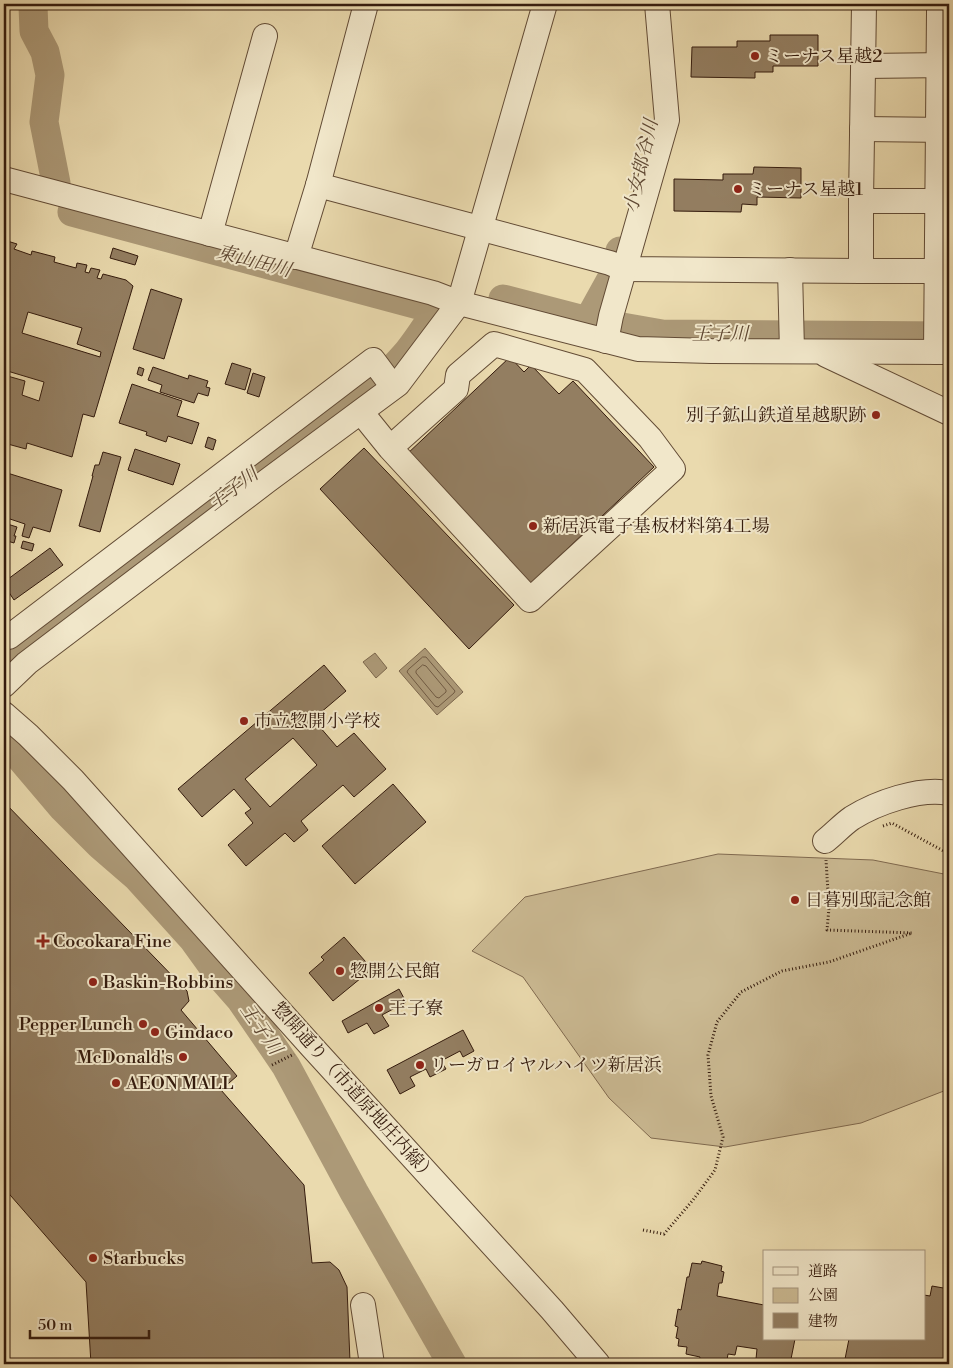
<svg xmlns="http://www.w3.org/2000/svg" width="953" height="1368" font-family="'Libre Bodoni','Noto Serif JP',serif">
	<rect width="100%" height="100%" fill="#eadaae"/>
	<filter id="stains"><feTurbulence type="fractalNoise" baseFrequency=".004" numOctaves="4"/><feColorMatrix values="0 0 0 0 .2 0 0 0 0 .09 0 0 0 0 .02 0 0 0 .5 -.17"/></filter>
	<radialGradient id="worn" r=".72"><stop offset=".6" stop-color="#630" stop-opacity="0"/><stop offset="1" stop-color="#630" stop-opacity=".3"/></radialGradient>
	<polygon fill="#cbba93" stroke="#806a50" points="718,854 873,860 949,875 949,1089 861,1123 725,1147 651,1138 609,1098 523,977 472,951 525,897"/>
	<g fill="#ac9977" stroke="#7c674d">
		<polygon points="425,648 463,692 437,715 399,671"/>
		<polygon points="375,653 387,668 376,678 363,662"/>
	</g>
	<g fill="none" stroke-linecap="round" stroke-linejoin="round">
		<g stroke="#705a42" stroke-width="1">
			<polygon points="423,657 426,657 455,691 454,693 438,707 435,706 407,672 408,670"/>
			<polygon points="423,665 426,666 446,690 446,692 439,698 436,697 416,673 416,671"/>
		</g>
		<g stroke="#ac9977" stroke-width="29">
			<polyline points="34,4 33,6 34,31 45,52 50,75 44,122 56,183"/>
			<polyline points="501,307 503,299 588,321 662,334 949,336"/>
			<polyline points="588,321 614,274 620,251"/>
			<path d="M18 654 19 647 371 385C402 366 417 340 437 310L72 212"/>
			<polyline points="6,741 63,808 100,845 137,877 193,939 219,975 241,1000 286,1066 354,1192 452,1364"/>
		</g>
	</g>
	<g fill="#937e61" stroke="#341b0d" fill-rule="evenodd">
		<polygon points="770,35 818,35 818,66 773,66 773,72 755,72 755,78 691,77 692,47 737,47 737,41 770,41"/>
		<polygon points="754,167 801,168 801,198 757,197 757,205 742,204 741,212 674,211 674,179 723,180 723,174 753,174"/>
		<path d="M4 240 17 244 14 249 31 255 32 251 55 257 54 262 76 268 77 263 87 265 85 272 89 273 91 268 100 270 97 278 101 279 103 274 126 280 133 286 94 417 83 414 72 457 27 443 26 449 4 443V375L25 381 22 395 39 401 44 382 4 370V319L8 304 4 302ZM28 312 82 328 77 344 101 352 100 357 22 333Z"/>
		<polygon points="113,248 138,256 135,265 110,258"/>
		<polygon points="151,289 182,299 164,359 133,349"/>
		<polygon points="510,357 524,372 531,365 559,394 573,381 654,467 530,584 406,455"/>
		<polygon points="232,363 251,369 245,390 225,384"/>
		<polygon points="139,367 144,369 142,376 137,374"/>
		<polygon points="153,367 188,379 189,375 208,381 206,387 210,388 208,396 198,393 194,403 160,392 162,385 148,380"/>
		<polygon points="253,373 265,377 259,397 247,393"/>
		<polygon points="132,384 182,401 177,416 199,423 192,444 168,436 166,442 146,435 147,432 119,423"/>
		<polygon points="208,437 216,440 213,450 205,447"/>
		<polygon points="364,448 514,605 469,649 320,489"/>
		<polygon points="135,449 180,464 173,485 128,470"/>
		<polygon points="103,452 121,457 100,532 79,526 93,476 92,476 95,465 99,465"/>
		<polygon points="4,472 62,490 50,532 33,527 29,538 22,536 25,524 4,517"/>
		<polygon points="4,523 17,527 14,536 16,536 14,543 4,540"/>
		<polygon points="23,541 34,544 32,551 21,548"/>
		<polygon points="50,548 63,565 14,600 4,585 4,582"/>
		<polygon points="4,593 9,600 4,604"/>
		<path d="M324 665 346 691 313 719 337 747 354 733 386 769 354 797 343 785 301 821 308 830 294 842 285 833 246 866 228 845 253 823 245 813 251 809 234 789 202 817 178 789ZM293 738 317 765 270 807 245 779Z"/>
		<polygon points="393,784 426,822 355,884 322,846"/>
		<polygon points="4,802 187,991 189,1001 181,1010 237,1076 221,1090 304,1185 312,1263 330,1262 339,1270 347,1287 350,1362 349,1364 91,1364 86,1282 4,1188"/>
		<polygon points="344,937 372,969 333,1001 309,973 324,960 321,957"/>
		<polygon points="399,989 406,1002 382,1015 389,1026 374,1034 367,1023 348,1033 342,1021"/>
		<polygon points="463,1030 474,1051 463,1057 460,1051 441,1061 446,1069 430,1077 426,1069 410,1077 415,1086 400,1094 387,1070"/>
		<polygon points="702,1261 722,1266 721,1271 724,1272 722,1283 719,1283 717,1296 764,1305 764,1339 795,1339 790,1364 756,1359 757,1349 737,1346 735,1355 728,1354 727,1360 720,1359 719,1364 704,1364 699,1363 700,1357 686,1354 687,1347 678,1346 679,1339 676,1338 678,1327 675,1326 678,1309 681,1310 687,1277 689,1277 692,1263 701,1264"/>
		<polygon points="932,1286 949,1289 949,1364 844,1364 849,1339 924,1339 924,1295 930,1296"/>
	</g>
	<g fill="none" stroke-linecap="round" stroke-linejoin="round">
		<g stroke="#624b35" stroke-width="26">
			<g id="minor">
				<polyline points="864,66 949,65"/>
				<polyline points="862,129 949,130"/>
				<polyline points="4,179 433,293 459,303 638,349 711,351 949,352"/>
				<polyline points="318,185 610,263 624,269 861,271"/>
				<polyline points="861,201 864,4"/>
				<polyline points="949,201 861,201 861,271 949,271"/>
				<polyline points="210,234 265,36"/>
				<polyline points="296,257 318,185 366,4"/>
				<polyline points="790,270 792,351"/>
				<polyline points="606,341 611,316 667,120 657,4"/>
				<polyline points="936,352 939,11 941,4"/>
				<polyline points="826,355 949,413"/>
				<polyline points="361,412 390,448 530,600 673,469 650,438 585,370 494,344 458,375 456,389 390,448"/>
				<polyline points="9,637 373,360 393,387"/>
				<polyline points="4,685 27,663 267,481 398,384 459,303 545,4"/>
				<polyline points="4,714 28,735 73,780 312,1047 552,1310 598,1364"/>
				<path d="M825 841C834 834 842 825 852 818 876 803 920 787 949 793"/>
				<polyline points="363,1305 372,1364"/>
			</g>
		</g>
		<g stroke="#341b0d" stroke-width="3" stroke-dasharray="1 2.5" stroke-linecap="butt">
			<polyline points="883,826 892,823 949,854"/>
			<polyline points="272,1065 294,1054"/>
			<polyline points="643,1230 664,1234 693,1200 715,1170 723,1137 711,1096 708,1055 717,1022 741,992 782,971 829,962 912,933 827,930 829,908 826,860"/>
		</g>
		<use href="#minor" stroke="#f1e7ca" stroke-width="24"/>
	</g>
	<g fill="#8f2418" stroke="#f1e7ca" stroke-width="2">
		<circle cx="755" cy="56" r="5"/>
		<circle cx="738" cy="189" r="5"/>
		<circle cx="876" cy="415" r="5"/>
		<circle cx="533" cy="526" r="5"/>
		<circle cx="244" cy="721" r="5"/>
		<circle cx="795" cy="900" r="5"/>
		<path d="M40.5 933.5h5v5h5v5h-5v5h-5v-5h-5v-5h5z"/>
		<circle cx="340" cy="971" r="5"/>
		<circle cx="93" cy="982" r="5"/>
		<circle cx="379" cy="1008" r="5"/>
		<circle cx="143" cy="1024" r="5"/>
		<circle cx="155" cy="1032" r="5"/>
		<circle cx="183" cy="1057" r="5"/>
		<circle cx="420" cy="1065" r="5"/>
		<circle cx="116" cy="1083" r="5"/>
		<circle cx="93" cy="1258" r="5"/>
	</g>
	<g text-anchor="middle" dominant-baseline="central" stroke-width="4" stroke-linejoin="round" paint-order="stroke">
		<g font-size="18" fill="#341b0d" stroke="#f1e7ca" text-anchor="start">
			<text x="765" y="56">ミーナス星越2</text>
			<text x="748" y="189">ミーナス星越1</text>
			<text x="866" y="415" text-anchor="end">別子鉱山鉄道星越駅跡</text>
			<text x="543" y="526">新居浜電子基板材料第4工場</text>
			<text x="254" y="721">市立惣開小学校</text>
			<text x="805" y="900">日暮別邸記念館</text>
			<text x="53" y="941">Cocokara Fine</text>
			<text x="350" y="971">惣開公民館</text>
			<text x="103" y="982">Baskin-Robbins</text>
			<text x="389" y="1008">王子寮</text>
			<text x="133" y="1024" text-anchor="end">Pepper Lunch</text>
			<text x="165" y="1032">Gindaco</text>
			<text x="173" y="1057" text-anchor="end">McDonald's</text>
			<text x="430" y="1065">リーガロイヤルハイツ新居浜</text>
			<text x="126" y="1083">AEON MALL</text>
			<text x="103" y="1258">Starbucks</text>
		</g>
		<g font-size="18" fill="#341b0d" stroke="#f1e7ca">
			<text transform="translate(354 1092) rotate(48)">惣開通り（市道原地庄内線）</text>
		</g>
		<g font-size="19" font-style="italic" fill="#5e4732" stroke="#f1e7ca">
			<text transform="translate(641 166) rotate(-77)">小女郎谷川</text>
			<text transform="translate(254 261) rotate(15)">東山田川</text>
			<text x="720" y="334">王子川</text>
			<text transform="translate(233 489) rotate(-37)">王子川</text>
			<text transform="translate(261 1029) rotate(55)">王子川</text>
		</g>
	</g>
	<rect width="953" height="1368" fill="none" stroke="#eadaae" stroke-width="20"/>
	<rect x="5" y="5" width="943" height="1358" fill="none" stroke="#341b0d" stroke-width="2.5"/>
	<rect x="10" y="10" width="933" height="1348" fill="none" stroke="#341b0d"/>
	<rect x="763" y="1250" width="162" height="90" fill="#f1e7ca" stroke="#a5957e"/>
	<rect x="773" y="1267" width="25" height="8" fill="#f1e7ca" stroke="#a5957e"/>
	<text x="808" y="1276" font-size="15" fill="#341b0d">道路</text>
	<rect x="773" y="1288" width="25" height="15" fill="#cbba93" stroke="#a5957e"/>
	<text x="808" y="1300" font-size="15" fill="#341b0d">公園</text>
	<rect x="773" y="1313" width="25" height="15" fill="#937e61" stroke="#a5957e"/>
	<text x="808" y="1326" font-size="15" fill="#341b0d">建物</text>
	<path d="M30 1330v8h119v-8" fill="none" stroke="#341b0d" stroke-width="2.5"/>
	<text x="38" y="1330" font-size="15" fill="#341b0d" stroke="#f1e7ca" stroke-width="4" paint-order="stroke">50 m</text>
	<rect width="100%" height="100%" filter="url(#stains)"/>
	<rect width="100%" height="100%" fill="url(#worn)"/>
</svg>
